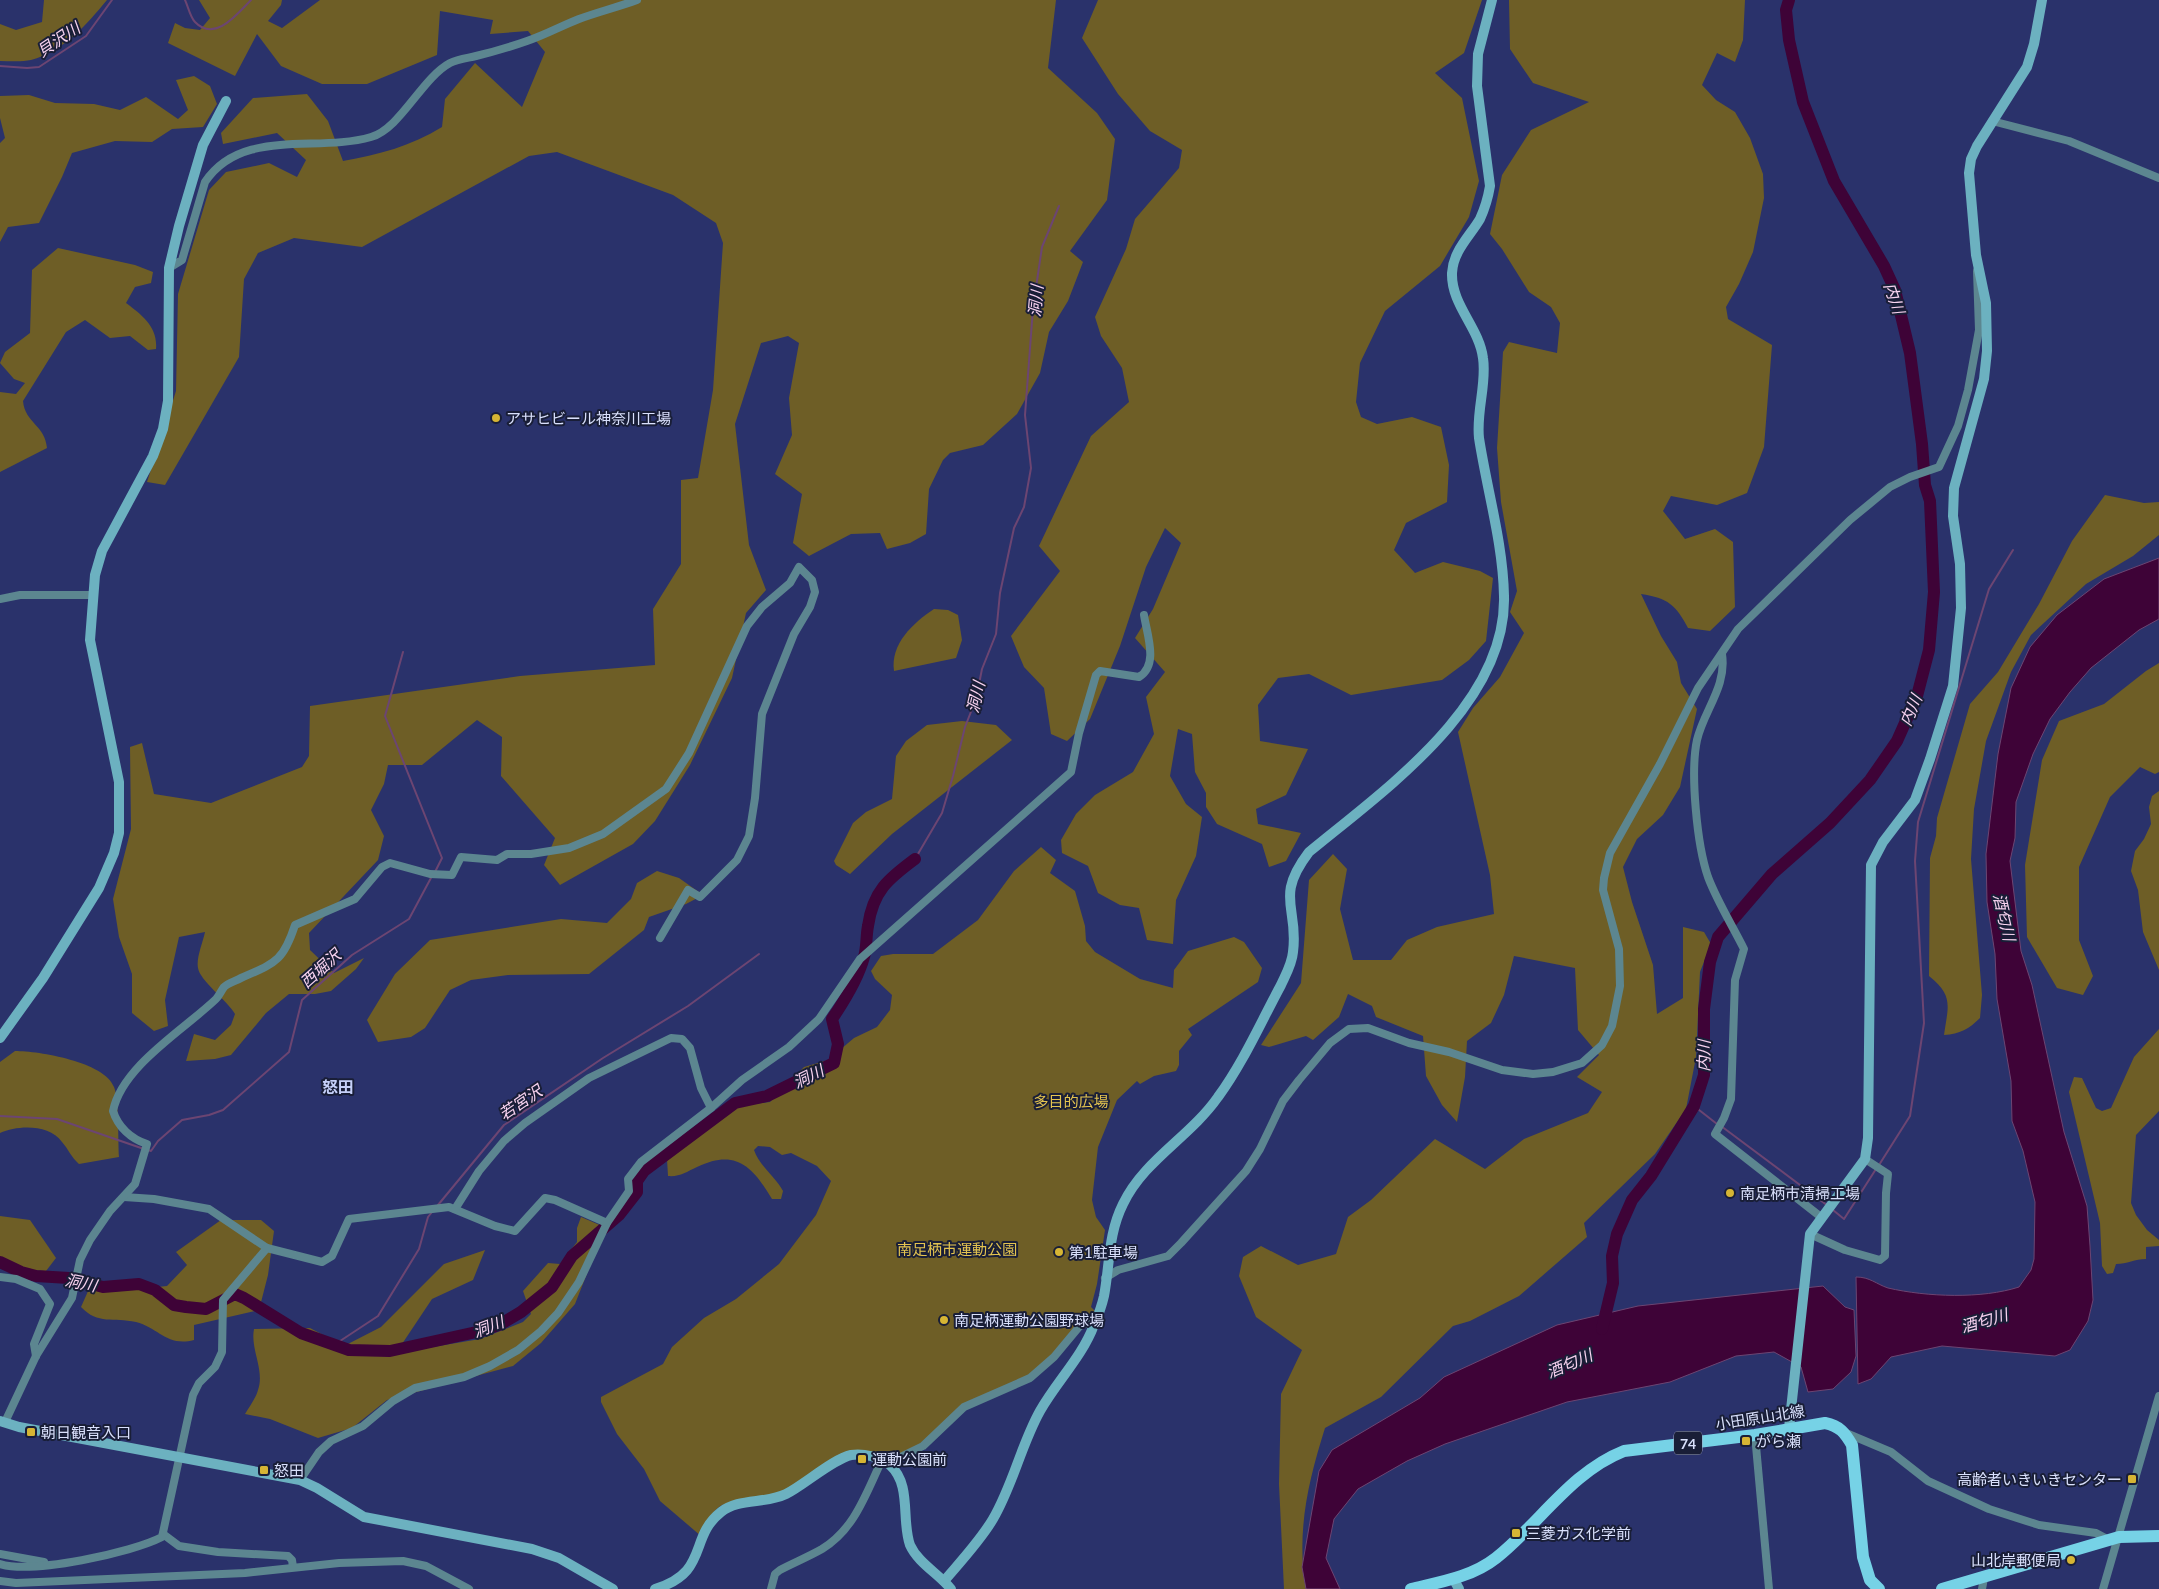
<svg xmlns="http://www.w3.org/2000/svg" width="2159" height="1589" font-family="Lato,'Noto Sans JP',sans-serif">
	<rect width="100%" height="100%" fill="#2a326b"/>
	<g fill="#6e5e26">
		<path d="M44 0H107C87 24 63 52 31 60 22 62 10 61 0 61V24L16 30 42 22Z"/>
		<path d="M199 0H282L281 5 268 21 282 28 320 0H1056L1048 68 1097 113 1115 139 1107 200 1070 251 1083 262 1068 301 1049 332 1040 373 1017 414 983 445 950 453 943 460 929 489 926 534 910 543 887 549 880 533 851 534 809 556 793 543 802 494 775 474 792 435 789 398 799 343 788 336 761 343 735 424 749 545 766 590 746 613 732 678 690 765 655 821 633 844 560 885 544 865 555 838 501 776 502 737 477 720 422 765H388L384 784 371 810 384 836 378 860 309 933 310 950 334 973 364 958 356 969 331 991 315 994H289L266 1013 231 1055 215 1059 186 1061 194 1034 215 1040 231 1025 235 1014C227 1000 200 981 198 968 196 958 203 942 205 932L179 937 165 1000 168 1026 154 1031 132 1013V974L119 937 113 899 131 829 130 747 142 743 154 794 211 803 302 767 309 756 310 706 520 676 655 665 653 609 681 564V480L698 478 713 390 723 243 716 223 673 195 557 152 529 156 362 247 294 238 258 253 244 279 239 357 165 485 147 482 176 391 178 294 209 190 226 172 269 163 297 177 306 160 277 133 223 144 221 133 253 98 307 94 328 121 343 161C378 155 411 146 442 127L445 99 475 63 522 107 545 52 528 31 490 34 493 20 440 11 437 55 367 84H322L281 66 257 34 235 76 168 43 175 23 185 28 200 30 210 18Z"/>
		<polygon points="1098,0 1482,0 1464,53 1435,73 1462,98 1479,181 1469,217 1440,266 1385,311 1360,363 1356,402 1361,417 1377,424 1412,417 1441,427 1449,465 1447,502 1406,523 1394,550 1415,573 1443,562 1480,571 1493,578 1486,641 1469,660 1442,680 1351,695 1309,674 1278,678 1258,705 1260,741 1308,749 1286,795 1256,809 1258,824 1301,833 1286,861 1269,867 1262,844 1217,824 1206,807 1206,793 1195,772 1192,734 1178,729 1170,776 1186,804 1202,817 1196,856 1176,900 1173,944 1147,940 1139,908 1120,905 1098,893 1088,866 1062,853 1061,840 1076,814 1095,795 1133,772 1154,734 1146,697 1165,672 1135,638 1153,609 1181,543 1165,528 1146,567 1120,646 1090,719 1067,741 1051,734 1044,688 1024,667 1011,636 1060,571 1039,546 1091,436 1129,402 1122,368 1101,336 1095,317 1126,249 1135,219 1179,168 1182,150 1150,131 1118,94 1082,38"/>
		<path d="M1509 0H1745L1743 40 1735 62 1717 53 1702 85 1716 100 1735 112 1750 138 1763 174 1764 198 1753 252 1739 284 1726 307 1728 319 1772 345 1764 447 1747 493 1717 505 1671 496 1663 511 1685 539 1715 529 1733 542 1735 607 1710 631 1688 628C1676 605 1668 598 1641 594L1661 636 1677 662 1681 683 1697 709 1680 787 1663 815 1637 839 1623 867 1632 902 1653 965 1657 1014 1683 998V927L1704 932 1711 944 1700 972 1696 1057 1686 1109 1655 1154 1584 1223 1587 1237 1519 1296 1470 1321 1453 1326 1381 1397 1325 1428C1308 1482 1296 1533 1306 1589H1284L1279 1484 1281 1394 1302 1350 1256 1317 1239 1276 1243 1257 1261 1246 1298 1265 1336 1254 1348 1217 1371 1200 1435 1139 1485 1169 1524 1139 1588 1113 1602 1092 1577 1077 1599 1055 1578 1030 1575 968 1514 956 1504 995 1491 1023 1467 1041 1465 1077 1457 1122 1442 1105 1426 1076 1423 1036 1376 1017 1372 1006 1348 994 1339 1017 1313 1040 1306 1036 1269 1047 1261 1045 1301 983 1309 880 1333 854 1347 869 1340 909 1353 960H1391L1407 940 1437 927 1494 914 1490 875 1458 732 1473 708 1500 677 1524 633 1510 612 1517 591 1501 502 1497 448 1503 352 1509 342 1557 353 1560 323 1551 307 1529 292 1502 249 1490 234 1502 175 1531 130 1589 102 1533 83 1510 49Z"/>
		<polygon points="194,76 210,86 217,104 203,127 172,129 152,142 115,141 72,153 62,177 39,223 8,227 0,242 0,143 5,138 0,118 0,96 29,95 55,103 94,104 120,110 146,97 178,119 188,110 176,80"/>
		<path d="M58 248 135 265 153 272 151 283 135 287 126 303C142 315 158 327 156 349L148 350 130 336 110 338 85 320 66 332 23 401C25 423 45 425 47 448L0 472V392L16 394 25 383 14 379 0 363 5 352 30 333 32 270Z"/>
		<path d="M2105 495 2144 503 2159 502V535L2133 556 2086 584 2031 635 2011 672 1986 741 1974 809 1971 859 1982 995 1980 1018C1969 1029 1960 1034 1944 1035 1948 1006 1954 996 1929 976L1930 858 1936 836 1937 818 1970 704 1998 672 2039 604 2072 541Z"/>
		<path d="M934 609 948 610 958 615 962 640 956 658 894 671C890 644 913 623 934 609Z"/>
		<polygon points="2159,663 2159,772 2155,774 2140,767 2110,797 2079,867 2079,940 2093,976 2083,995 2057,988 2027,937 2025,865 2042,760 2059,721 2104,704 2146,671"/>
		<polygon points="962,721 996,725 1012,740 892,834 850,874 836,865 834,861 853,823 866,812 892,799 896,756 906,741 927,725"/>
		<polygon points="2159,791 2159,970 2143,932 2138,890 2131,871 2135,851 2144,839 2151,824 2149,807 2152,796"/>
		<path d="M1041 847 1056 860 1050 873 1075 891 1085 926 1086 941 1095 952 1140 979 1173 988 1174 970 1188 951 1234 937 1244 942 1262 968 1258 982 1188 1029 1192 1035 1179 1051V1065L1176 1071 1154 1076 1140 1084 1137 1081 1117 1100 1098 1147 1092 1200 1096 1217 1105 1230 1097 1284 1091 1307 1095 1311 1092 1319 1033 1373 1004 1389 971 1400 915 1448 891 1458 860 1451 777 1494 722 1505C712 1511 704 1524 701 1536L660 1501 644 1469 617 1434 601 1402V1397L663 1364 672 1347 704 1318 736 1299 779 1264 816 1215 831 1181 817 1166 791 1153 782 1155 770 1147 758 1146 754 1150C760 1167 775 1176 783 1191L781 1199H772C753 1167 736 1148 697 1167 686 1172 680 1177 668 1176L667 1159 737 1106 770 1102 804 1067 828 1060 854 1038 877 1027 890 1010 892 995 875 979 871 971 881 956 893 954H933L978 920 1014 871Z"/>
		<polygon points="657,871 679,878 703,895 686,904 649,917 644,930 589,974 508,975 471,980 450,990 425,1028 411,1037 378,1042 367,1020 395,974 430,940 561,919 607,923 631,899 637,883"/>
		<path d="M2159 1029V1111L2136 1135 2131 1203 2136 1215 2147 1230 2159 1240V1246L2146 1247V1259C2135 1259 2127 1264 2116 1264L2113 1273 2107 1274 2102 1266 2100 1223 2069 1092 2074 1077 2082 1078 2096 1108 2102 1111 2111 1108 2134 1057Z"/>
		<path d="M15 1051C39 1051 105 1062 114 1087 119 1098 118 1142 119 1157L79 1164C71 1157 69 1150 62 1142 49 1124 18 1125 0 1133V1062Z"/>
		<polygon points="0,1216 30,1220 56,1258 46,1271 0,1268"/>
		<path d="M581 1217 602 1226 588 1271 575 1304 541 1343 513 1366 387 1400 352 1428 318 1438 270 1419 245 1414C249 1407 256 1398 258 1390 265 1370 250 1349 254 1329L310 1328 344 1346 381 1327 444 1264 485 1250 473 1280 432 1299 402 1344 421 1349 480 1339 523 1322 531 1314 523 1291 548 1263 560 1264 577 1242V1228Z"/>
		<path d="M221 1220H261L274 1231 268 1275 259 1310 194 1325V1340C167 1347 159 1328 136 1322 113 1317 98 1325 81 1307L89 1289 110 1292 167 1286 187 1265 176 1252Z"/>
	</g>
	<g fill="#3e0337" stroke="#6c4572">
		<path d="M2159 558V619L2139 630 2091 668 2070 692 2050 719 2033 754 2016 802 2015 838 2010 861 2021 951 2032 985 2064 1132 2087 1206 2090 1246 2093 1300 2088 1321 2070 1350 2055 1356 1942 1346 1891 1357 1871 1379 1858 1384 1856 1277C1870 1277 1876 1284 1888 1288 1927 1297 1982 1299 2019 1287L2031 1270 2034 1259 2035 1202 2023 1151 2012 1121 2011 1081 1997 999 1995 954 1987 902 1986 854 1998 754 2011 688 2030 647 2057 615 2104 579Z"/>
		<polygon points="1823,1286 1845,1307 1854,1310 1856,1356 1851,1372 1833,1389 1808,1392 1801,1367 1774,1352 1736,1356 1670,1382 1567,1402 1445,1444 1407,1461 1358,1489 1334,1519 1326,1558 1340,1589 1306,1589 1302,1567 1319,1471 1332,1450 1420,1398 1444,1377 1557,1325 1638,1306"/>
	</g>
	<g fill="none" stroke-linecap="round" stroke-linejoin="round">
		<g stroke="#6c4572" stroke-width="2">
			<path d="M185 0C188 6 190 17 195 22 215 43 238 13 251 0"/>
			<polyline points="0,66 27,68 39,67 86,36 112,0"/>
			<polyline points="403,652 385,716 442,858 435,872"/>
			<polyline points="915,859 942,813 953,776 965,727 976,699 982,669 996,634 1000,593 1014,528 1024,507 1031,468 1025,415 1033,308 1042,247 1059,206"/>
			<polyline points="1694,1106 1717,1124"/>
			<polyline points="0,1116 57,1119 144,1149"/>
			<polyline points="1721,1126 1828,1206"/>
			<polyline points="148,1150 151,1151 158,1141 182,1120 209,1115 223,1110 289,1052 302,1000 352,955 409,919 432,876"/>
			<polyline points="1879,1165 1910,1116 1924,1023 1915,861 1918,822 1989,589 2013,550"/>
			<polyline points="438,1205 504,1125 603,1058 688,1006 759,954"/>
			<polyline points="1833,1210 1844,1219 1876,1169"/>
			<polyline points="334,1345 378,1316 419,1249 428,1217 432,1212"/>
		</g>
		<g stroke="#3e0337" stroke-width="12">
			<path d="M0 1262 21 1272 36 1276 69 1278 103 1287 139 1284 155 1290 174 1305 186 1307 206 1309 235 1294 244 1298 301 1333 349 1350 390 1351 481 1331 501 1324 521 1312 552 1287 572 1256 619 1215 637 1192V1181L644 1171 735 1103 767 1096 834 1063 838 1044 832 1019C845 1000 858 979 864 957 867 947 866 936 868 926 873 891 888 879 915 859"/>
			<polyline points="1602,1329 1613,1283 1612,1256 1617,1234 1632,1200 1651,1176 1694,1106 1704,1075 1704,1009 1710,962 1718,937 1772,874 1830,823 1870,780 1897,741 1917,696 1929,650 1934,592 1930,501 1925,485 1922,444 1910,353 1895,290 1884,266 1834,181 1803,102 1789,40 1786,10 1789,0"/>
		</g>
		<g stroke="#5c8690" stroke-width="8">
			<polyline points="1992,121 2069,141 2159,178"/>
			<path d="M169 268 182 260 205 182C242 127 316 153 371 137 400 129 422 78 450 63 458 59 468 58 476 56 493 52 510 47 527 41 545 35 561 26 579 19 598 12 618 7 637 0"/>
			<polyline points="0,599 20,595 93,595"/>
			<path d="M1722 654C1727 687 1704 710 1697 740 1690 773 1697 845 1708 877 1717 901 1732 925 1744 949L1735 980 1731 1099 1724 1118 1715 1134 1821 1217"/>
			<polyline points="124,1197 154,1199 209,1209 267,1248 322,1262 332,1256 349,1219 449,1207 495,1226 515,1231 545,1198 555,1200 607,1223"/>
			<polyline points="455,1209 479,1171 504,1141 525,1123 589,1078 671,1038 682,1039 690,1048 701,1088 711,1108"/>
			<polyline points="1810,1234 1845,1250 1880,1260 1885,1256 1886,1193 1888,1174 1865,1159"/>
			<polyline points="0,1277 16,1279 40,1289 50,1304 34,1344 36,1356"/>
			<polyline points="1105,1278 1118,1270 1168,1256 1181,1243 1246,1171 1260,1149 1283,1101 1299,1080 1330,1043 1349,1029 1368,1028 1409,1043 1449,1052 1502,1070 1533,1074 1553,1072 1582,1063 1602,1045 1612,1026 1620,986 1619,949 1603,890 1604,878 1610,853 1660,764 1698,688 1738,629 1850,520 1890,487 1910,477 1939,467 1958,426 1968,390 1979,330 1977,271"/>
			<path d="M5 1422 36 1356 72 1298 80 1260 90 1240 110 1211 135 1184 147 1144C131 1139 118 1127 113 1111 122 1066 185 1029 216 999 219 996 221 991 224 987 228 983 236 981 241 978 275 963 283 962 295 925L355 899 382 867 390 863 430 874 452 875 461 857 497 860 507 854H531L569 848 603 834 666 789 689 753 747 626 762 607 790 583 799 567 812 580 815 592 810 607 794 634 762 714 755 798 749 836 737 860 700 897 688 890 660 938"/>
			<polyline points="1846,1433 1891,1452 1928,1481 1989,1509 2039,1525 2096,1533 2109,1540"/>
			<polyline points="1755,1435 1769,1589"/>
			<polyline points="888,1463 923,1446 964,1407 1030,1378 1054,1357 1079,1327 1084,1323 1094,1325"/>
			<path d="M300 1480 319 1452 331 1441 363 1426 393 1401 415 1388 464 1377 490 1366 518 1350 541 1331 558 1313 579 1282 607 1223 629 1191 628 1179 641 1162 711 1108 742 1080 789 1047 819 1019 860 959 1071 772 1079 733 1096 675 1100 671 1139 677C1159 665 1147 635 1144 615"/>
			<polyline points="163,1534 179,1546 218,1552 288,1556 292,1560 293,1567"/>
			<polyline points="0,1554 44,1562"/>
			<path d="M0 1564C33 1574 131 1553 162 1537L193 1395 199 1383 215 1367 222 1352 223 1300 267 1248"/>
			<polyline points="0,1581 16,1583 245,1573 339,1563 403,1561 426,1566 469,1589"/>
			<path d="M771 1589 775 1574 780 1570C793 1563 808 1557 822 1549 855 1529 866 1493 882 1460"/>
			<polyline points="1982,1589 1984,1578"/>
			<polyline points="2103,1589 2159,1396"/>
		</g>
		<g stroke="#6cb1c0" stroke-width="10">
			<polyline points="0,1038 43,978 99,888 114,853 119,833 119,782 90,640 95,575 102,551 153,456 163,429 168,401 169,268 179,226 203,145 226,101"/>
			<polyline points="0,1421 19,1427 300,1480 317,1488 364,1517 532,1549 559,1558 613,1589"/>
			<polyline points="1789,1428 1810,1234 1865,1159 1868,1138 1871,865 1883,842 1915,800 1930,759 1953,686 1961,608 1960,564 1953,516 1954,488 1984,379 1987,351 1986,303 1976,255 1969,173 1971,159 1977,146 2027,67 2034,44 2042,0"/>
			<polyline points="1453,1578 1459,1589"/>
			<path d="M944 1581C961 1561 980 1541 993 1519 1013 1485 1021 1445 1040 1411 1057 1381 1082 1357 1094 1325 1098 1316 1102 1305 1104 1296 1110 1264 1108 1234 1123 1204 1144 1160 1190 1137 1218 1097 1243 1063 1261 1022 1281 985 1286 974 1292 964 1293 952 1299 907 1274 898 1309 852 1384 790 1507 705 1504 596 1503 543 1487 490 1479 438 1476 411 1487 384 1483 358 1479 327 1451 305 1452 273 1453 251 1470 236 1480 219 1485 208 1488 198 1490 186L1477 86 1478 54 1492 0"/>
			<path d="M655 1589C710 1572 688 1538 721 1512 738 1498 766 1504 786 1494 804 1485 833 1459 851 1455 863 1453 881 1457 890 1465 912 1485 901 1520 910 1545 918 1563 939 1574 951 1589"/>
		</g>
		<g stroke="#76d2e6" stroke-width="12">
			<path d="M1411 1589C1440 1582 1472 1577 1496 1558 1540 1523 1571 1472 1624 1451L1755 1435 1825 1423C1840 1426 1845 1433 1852 1445L1863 1557 1870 1580 1879 1589"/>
			<polyline points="1942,1589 2119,1537 2159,1536"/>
		</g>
	</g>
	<g fill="#d6b534" stroke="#191e37" stroke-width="2">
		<circle cx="496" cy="418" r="5"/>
		<circle cx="1730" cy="1193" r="5"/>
		<circle cx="1059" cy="1252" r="5"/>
		<circle cx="944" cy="1320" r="5"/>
		<rect x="26" y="1427" width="10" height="10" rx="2.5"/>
		<rect x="1741" y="1436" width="10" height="10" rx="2.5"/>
		<rect x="857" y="1454" width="10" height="10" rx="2.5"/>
		<rect x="259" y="1465" width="10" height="10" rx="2.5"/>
		<rect x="2127" y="1474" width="10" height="10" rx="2.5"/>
		<rect x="1511" y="1528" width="10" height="10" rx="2.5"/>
		<circle cx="2071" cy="1560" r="5"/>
	</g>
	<g text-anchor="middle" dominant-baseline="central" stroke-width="4" stroke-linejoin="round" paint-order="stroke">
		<rect fill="#191e37" stroke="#9fa6c1" stroke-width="1" x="1674" y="1431.5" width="28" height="23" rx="4"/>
		<g font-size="14" font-weight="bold" fill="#d9e0fc">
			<text x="1688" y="1443">74</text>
		</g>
		<g font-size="15" fill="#d9e0fc" stroke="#191e37" text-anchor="start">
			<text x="506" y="418">アサヒビール神奈川工場</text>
			<text x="1740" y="1193">南足柄市清掃工場</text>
			<text x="1069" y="1252">第1駐車場</text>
			<text x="954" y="1320">南足柄運動公園野球場</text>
			<text x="41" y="1432">朝日観音入口</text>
			<text x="1756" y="1441">がら瀬</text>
			<text x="872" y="1459">運動公園前</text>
			<text x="274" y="1470">怒田</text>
			<text x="2122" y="1479" text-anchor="end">高齢者いきいきセンター</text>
			<text x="1526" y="1533">三菱ガス化学前</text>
			<text x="2061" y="1560" text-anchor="end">山北岸郵便局</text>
		</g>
		<g font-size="15" fill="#e4c450" stroke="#191e37">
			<text x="1071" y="1101">多目的広場</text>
			<text x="957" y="1249">南足柄市運動公園</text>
		</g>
		<g font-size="15" fill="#d9e0fc" stroke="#191e37">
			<text transform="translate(1760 1417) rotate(-9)">小田原山北線</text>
		</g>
		<g font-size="16" font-style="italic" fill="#f8d3f0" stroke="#191e37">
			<text transform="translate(58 39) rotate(-34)">貝沢川</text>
			<text transform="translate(1895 298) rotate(71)">内川</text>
			<text transform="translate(1035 301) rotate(-85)">洞川</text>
			<text transform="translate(975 697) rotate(-77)">洞川</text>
			<text transform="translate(1910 710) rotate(-67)">内川</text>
			<text transform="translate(2005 917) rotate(77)">酒匂川</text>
			<text transform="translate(320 968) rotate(-42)">西堀沢</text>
			<text transform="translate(1703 1056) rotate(-89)">内川</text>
			<text transform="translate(808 1076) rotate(-26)">洞川</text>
			<text transform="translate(520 1102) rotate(-34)">若宮沢</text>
			<text transform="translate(81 1282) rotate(11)">洞川</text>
			<text transform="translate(1984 1320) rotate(-16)">酒匂川</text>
			<text transform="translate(488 1326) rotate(-21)">洞川</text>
			<text transform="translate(1569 1363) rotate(-23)">酒匂川</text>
		</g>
		<g font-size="16" font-weight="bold" fill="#c5d0f9" stroke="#191e37">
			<text x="338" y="1086">怒田</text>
		</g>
	</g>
</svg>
